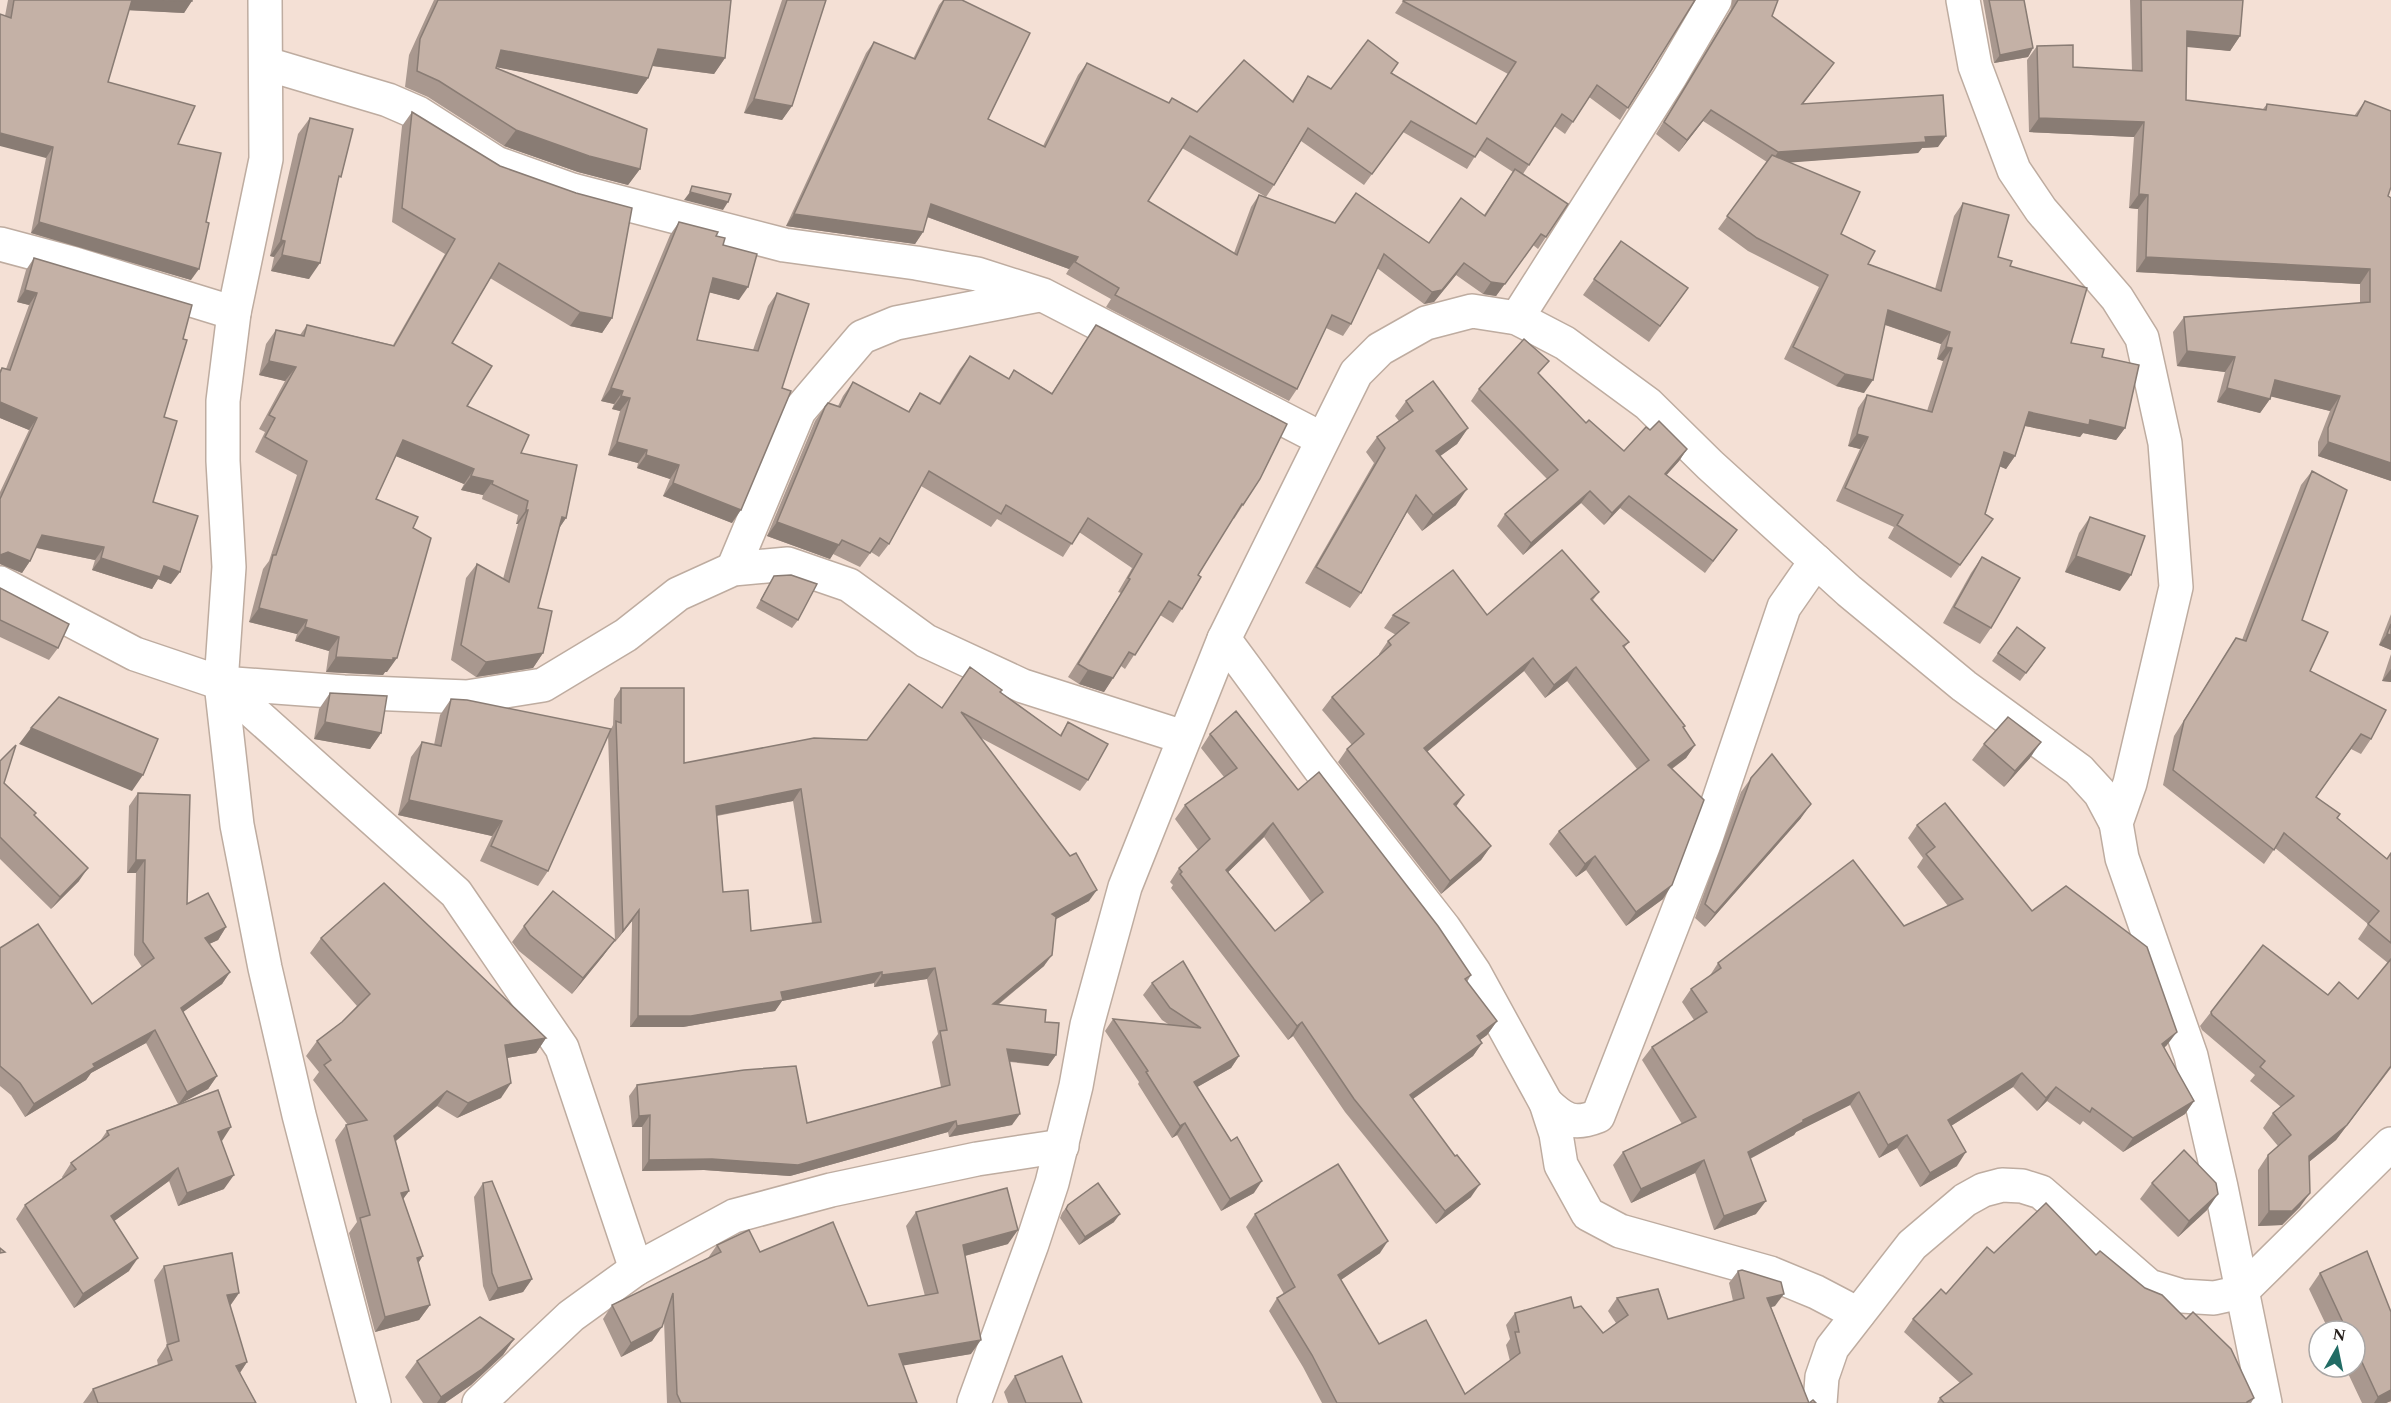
<svg xmlns="http://www.w3.org/2000/svg" width="2391" height="1403" font-family="Spectral,serif">
	<rect width="100%" height="100%" fill="#f4e0d5"/>
	<g fill="none" stroke-linecap="round" stroke-linejoin="round">
		<g stroke="#beaca0" stroke-width="36">
			<g id="minor">
				<polyline points="265,0 266,159 234,313 223,401 223,461 229,567 221,683 237,825 265,968 299,1115 374,1403"/>
				<polyline points="1963,0 1975,66 2014,170 2041,210 2117,298 2142,338 2165,443 2176,587 2130,783 2116,823 2122,858 2191,1056 2221,1187 2265,1403"/>
				<polyline points="267,64 388,100 418,113 496,163 572,190 784,245 916,263 977,274 1043,295 1322,439"/>
				<polyline points="0,244 75,264 234,313"/>
				<polyline points="1517,318 1670,77 1715,0"/>
				<polyline points="733,569 799,411 862,337 896,323 1039,295"/>
				<polyline points="0,583 135,654 221,683 344,692 467,697 543,685 626,635 678,594 733,569 788,564 849,585 926,641 1023,686 1183,737"/>
				<polyline points="1224,639 1319,768 1444,928 1474,972 1546,1103 1556,1134 1561,1165 1588,1214 1620,1231 1770,1273 1816,1292 1858,1314"/>
				<polyline points="221,683 456,893 562,1048 636,1269"/>
				<path d="M1546 1103C1564 1120 1573 1126 1598 1116L1704 844 1784 607 1816 561"/>
				<polyline points="479,1403 571,1316 636,1269 734,1216 831,1190 977,1159 1062,1146"/>
				<polyline points="974,1403 1032,1244 1052,1183 1076,1086 1087,1025 1125,887 1224,639 1356,373 1380,349 1426,323 1472,311 1517,318 1565,343 1648,404 1710,465 1849,591 1964,686 2079,770 2100,793 2116,823"/>
				<polyline points="1820,1403 1822,1377 1832,1348 1912,1245 1965,1200 1983,1190 2002,1185 2022,1186 2041,1192 2149,1286 2182,1296 2214,1298 2241,1292 2391,1144"/>
			</g>
		</g>
		<use href="#minor" stroke="#fff" stroke-width="33"/>
	</g>
	<g fill="#a9988f" fill-rule="evenodd">
		<polygon points="8,0 192,0 184,13 129,10 108,82 178,144 191,280 31,233 46,158 5,16"/>
		<polygon points="434,0 731,0 725,58 714,74 652,66 648,78 637,94 496,67 640,169 628,185 578,172 504,146 428,97 405,87 409,55"/>
		<polygon points="782,0 826,0 792,106 782,120 744,113"/>
		<path d="M943 0H962L988 119 1043 146 1078 75 1087 63 1168 103 1172 98 1197 112 1292 101 1308 76 1331 89 1391 73 1476 124 1508 74 1395 13 1404 0H1695L1620 120 1589 97 1565 134 1554 126 1523 174 1546 237 1538 249 1533 245 1496 296 1483 294 1456 275 1434 302 1424 304 1377 268 1351 324 1343 336 1326 328 1297 389 1289 401 1106 307 1111 299 1066 274 1069 269 927 217 923 232 915 244 786 226 866 53 874 42 913 59 939 5ZM1403 132 1467 169 1479 150 1513 172 1484 215 1429 243 1335 223 1259 195 1251 207 1234 253 1148 201 1182 148 1266 197 1274 185 1301 141 1364 185Z"/>
		<polygon points="1732,0 1778,0 1772,16 1834,63 1803,104 1938,147 1922,148 1918,153 1790,162 1841,234 1868,264 1935,289 1954,216 1963,203 1998,257 2010,266 2071,343 2102,357 2125,428 2116,440 2083,433 2080,437 2025,426 2015,456 2006,469 2000,466 1985,514 1993,519 1951,578 1888,538 1894,527 1836,501 1860,449 1848,446 1858,408 1867,395 1927,411 1943,361 1937,359 1941,344 1885,325 1864,393 1836,386 1784,359 1819,287 1748,251 1718,229 1767,162 1703,121 1679,152 1656,134 1731,9"/>
		<polygon points="1983,0 2024,0 2033,48 2028,57 1994,63"/>
		<polygon points="2130,0 2243,0 2240,36 2230,51 2186,46 2186,100 2263,109 2267,104 2354,116 2365,101 2388,196 2391,481 2318,456 2318,442 2330,411 2271,396 2270,399 2260,413 2217,402 2225,372 2177,366 2173,332 2184,317 2360,303 2360,284 2136,272 2138,209 2129,208 2134,137 2029,132 2027,60 2037,46 2073,67 2132,71"/>
		<polygon points="412,112 612,318 602,333 570,326 490,278 452,343 467,406 521,453 566,518 559,528 538,608 543,653 533,668 476,677 451,660 466,578 477,564 503,579 518,524 516,524 518,515 482,499 483,495 461,490 464,484 396,456 376,499 413,528 387,672 385,672 383,675 326,672 329,651 295,641 297,634 249,622 263,569 269,561 297,475 255,452 265,432 259,429 285,381 259,375 266,344 276,330 300,335 307,325 393,345 445,254 392,222 402,126"/>
		<polygon points="310,118 338,180 309,279 271,271 274,257 270,256 298,134"/>
		<polygon points="679,222 716,236 723,245 739,300 709,292 697,340 753,350 768,306 777,293 732,523 663,496 670,479 637,468 638,463 608,455 620,411 612,409 614,404 601,401 670,235"/>
		<polygon points="1621,241 1688,288 1649,342 1583,295"/>
		<polygon points="34,258 183,339 164,417 153,502 171,584 158,579 152,589 92,570 95,560 36,548 30,561 22,573 0,564 0,492 29,430 0,418 0,370 2,368 6,369 29,305 17,302 26,270"/>
		<polygon points="1096,325 1243,505 1234,519 1233,518 1198,575 1182,609 1173,623 1160,615 1125,669 1121,666 1104,692 1079,684 1068,677 1121,593 1118,592 1132,568 1079,532 1063,557 997,519 991,527 921,486 889,544 879,557 871,552 860,567 833,554 830,559 767,536 815,421 825,407 838,406 843,396 853,382 908,412 920,393 939,403 960,369 970,356 1008,379 1014,370 1052,393"/>
		<polygon points="1539,374 1586,423 1624,451 1650,430 1687,449 1679,461 1666,475 1728,542 1705,573 1620,508 1604,525 1581,503 1523,555 1497,526 1505,514 1547,479 1471,401 1479,389"/>
		<polygon points="1406,401 1468,428 1457,444 1440,456 1456,505 1422,531 1407,512 1361,593 1350,608 1305,583 1374,463 1366,452 1377,437 1399,421 1395,416"/>
		<polygon points="2312,471 2302,620 2310,671 2371,739 2361,754 2351,749 2316,797 2337,818 2387,859 2391,853 2391,1068 2336,1140 2309,1162 2300,1207 2282,1225 2258,1226 2258,1170 2268,1155 2278,1146 2263,1128 2273,1113 2281,1107 2250,1081 2255,1075 2202,1030 2200,1026 2211,1012 2328,995 2358,999 2388,963 2358,939 2368,924 2275,848 2264,864 2163,785 2174,736 2236,638 2242,640 2301,485"/>
		<polygon points="2090,517 2120,591 2065,572 2079,533"/>
		<polygon points="1982,557 1991,628 1980,644 1943,623 1971,573"/>
		<polygon points="774,576 798,620 792,628 756,608 769,585"/>
		<polygon points="0,588 58,648 49,660 0,637"/>
		<polygon points="1599,592 1593,600 1629,642 1624,648 1685,726 1683,728 1695,745 1686,758 1672,769 1663,899 1626,926 1586,870 1576,877 1549,844 1559,831 1637,769 1567,681 1545,698 1524,671 1427,751 1456,806 1491,846 1481,860 1441,894 1338,762 1347,749 1352,745 1322,710 1332,697 1379,655 1379,654 1388,641 1396,635 1384,628 1393,615 1487,615"/>
		<polygon points="2391,614 2391,650 2379,645"/>
		<polygon points="2017,627 2045,648 2020,681 1992,661"/>
		<polygon points="2391,654 2391,682 2382,681"/>
		<path d="M621 688 684 763 867 740 942 708 1000 692 1060 735 1068 722 1088 780 1080 791 981 738 1089 901 1055 919 1044 966 998 1005 1045 1022 1056 1055 1048 1066 1010 1062 1012 1125 949 1137 948 1132 790 1176 704 1170 642 1171V1127H632L629 1096 637 1085 807 1123 941 1087 932 1042 938 1034 927 979 874 987V983L782 1001 775 1011 683 1027H630L632 921 615 942 608 734 548 871 538 886 480 861 492 836 398 815 411 757 422 742 434 745 440 715 451 699 611 729 613 725 614 699ZM793 801 812 923 751 931 723 892 717 816Z"/>
		<polygon points="330,693 381,733 370,749 314,739 319,709"/>
		<path d="M1210 734 1298 790 1471 975 1467 982 1497 1021 1487 1035 1480 1040 1482 1043 1473 1056 1413 1099 1471 1197 1436 1224 1345 1112 1293 1036 1288 1040 1171 888 1173 885 1170 882 1179 868 1198 850 1175 819 1185 805 1224 777 1201 748ZM1264 837 1311 902 1275 931 1228 872Z"/>
		<polygon points="1984,744 2030,758 2004,787 1972,760"/>
		<polygon points="0,761 4,783 35,816 79,881 51,909 0,859"/>
		<polygon points="1751,778 1801,818 1705,927 1695,918 1741,792"/>
		<polygon points="138,793 187,904 226,927 218,940 209,944 230,972 222,984 183,1012 217,1076 208,1089 180,1103 222,1141 221,1141 224,1189 178,1206 169,1181 114,1221 129,1271 74,1308 16,1219 25,1205 63,1179 62,1177 71,1163 98,1144 107,1131 178,1104 146,1043 91,1073 86,1080 25,1117 11,1095 0,1086 0,948 92,1004 142,967 134,955 136,873 127,873 129,806"/>
		<polygon points="1917,825 2032,911 2167,1045 2164,1048 2194,1101 2185,1114 2123,1152 2083,1121 2080,1125 2047,1101 2037,1111 2013,1087 1951,1126 1957,1166 1920,1187 1897,1148 1879,1158 1850,1105 1796,1132 1794,1135 1750,1159 1756,1214 1714,1230 1695,1173 1631,1203 1613,1165 1623,1152 1682,1124 1642,1060 1652,1047 1694,1020 1682,1002 1691,989 1709,977 1718,963 1904,926 1948,906 1917,867 1923,858 1908,838"/>
		<polygon points="524,926 615,940 603,956 572,994 519,951 512,942"/>
		<polygon points="321,938 546,1038 536,1053 507,1058 501,1098 457,1118 437,1106 395,1141 409,1191 403,1199 418,1263 430,1305 419,1320 375,1332 349,1233 357,1222 335,1140 346,1125 348,1125 313,1080 319,1072 306,1056 317,1041 342,1022 357,1006 310,953"/>
		<polygon points="1152,983 1239,1056 1231,1068 1197,1087 1254,1193 1221,1211 1177,1135 1172,1138 1138,1084 1139,1082 1105,1031 1113,1019 1168,1024 1162,1020 1143,995"/>
		<polygon points="483,1183 532,1279 523,1292 489,1301 483,1286 474,1197"/>
		<polygon points="2152,1183 2207,1210 2178,1237 2140,1199"/>
		<polygon points="1068,1205 1114,1222 1079,1245 1060,1218 1062,1213"/>
		<polygon points="916,1212 1008,1244 965,1256 971,1354 903,1365 917,1403 667,1403 664,1320 652,1341 621,1357 603,1319 612,1305 708,1258 717,1245 760,1252 868,1306 925,1296 906,1226"/>
		<polygon points="1255,1214 1380,1253 1341,1280 1379,1344 1465,1394 1510,1361 1506,1345 1510,1339 1506,1325 1515,1313 1574,1308 1603,1333 1616,1323 1608,1311 1617,1298 1668,1319 1733,1301 1729,1283 1738,1271 1775,1306 1771,1307 1809,1403 1816,1403 1322,1403 1303,1367 1269,1311 1277,1298 1284,1294 1246,1227"/>
		<polygon points="1994,1253 2096,1255 2254,1398 2251,1403 1937,1403 1940,1398 1960,1383 1904,1332 1913,1319 1946,1294"/>
		<polygon points="164,1266 239,1293 230,1306 247,1362 240,1373 256,1403 83,1403 93,1389 158,1365 157,1360 167,1345 154,1280"/>
		<polygon points="2320,1273 2391,1312 2391,1401 2386,1403 2362,1403 2345,1367 2355,1367 2355,1331 2329,1331 2309,1289"/>
		<polygon points="514,1339 503,1355 471,1385 445,1403 423,1403 405,1377 417,1361"/>
		<polygon points="1015,1376 1082,1403 1008,1403 1004,1392"/>
	</g>
	<g fill="#897c74">
		<polygon points="131,0 163,0 192,1 184,13 124,10"/>
		<polygon points="2187,31 2240,36 2230,51 2176,46"/>
		<polygon points="2033,48 2028,57 1994,63 2000,55"/>
		<polygon points="658,49 725,58 714,74 646,65"/>
		<polygon points="501,50 648,78 637,94 490,66"/>
		<polygon points="754,99 792,106 782,120 744,113"/>
		<polygon points="1711,110 1703,121 1679,152 1687,140"/>
		<polygon points="2039,118 2144,122 2134,137 2029,132"/>
		<polygon points="516,130 640,169 628,185 578,172 504,146"/>
		<polygon points="0,133 53,147 46,158 0,146"/>
		<polygon points="1946,136 1938,147 1922,148 1918,153 1770,164 1778,152 1925,137"/>
		<polygon points="690,192 728,202 723,210 684,200"/>
		<polygon points="2139,194 2148,195 2138,209 2129,208"/>
		<polygon points="931,204 1078,257 1069,269 922,215"/>
		<polygon points="794,214 923,232 915,244 786,226"/>
		<polygon points="39,222 199,269 191,280 31,233"/>
		<polygon points="1541,234 1496,296 1483,294 1491,282"/>
		<polygon points="281,240 285,241 274,257 270,256"/>
		<polygon points="282,255 320,263 309,279 271,271"/>
		<polygon points="2146,257 2370,269 2360,284 2136,272"/>
		<polygon points="1464,263 1456,275 1434,302 1424,304 1432,292"/>
		<polygon points="713,278 748,287 739,300 704,291"/>
		<polygon points="25,290 37,293 29,305 17,302"/>
		<polygon points="1888,310 1950,332 1941,344 1880,323"/>
		<polygon points="580,312 612,318 602,333 570,326"/>
		<polygon points="1946,347 1952,348 1943,361 1937,359"/>
		<polygon points="2187,351 2235,357 2225,372 2177,366"/>
		<polygon points="269,361 296,367 285,381 259,375"/>
		<polygon points="1845,374 1873,380 1864,393 1836,386"/>
		<polygon points="2275,380 2340,396 2330,411 2265,395"/>
		<polygon points="611,388 623,391 614,404 601,401"/>
		<polygon points="2227,388 2270,399 2260,413 2217,402"/>
		<polygon points="621,396 630,398 620,411 612,409"/>
		<polygon points="0,402 37,418 29,430 0,418"/>
		<polygon points="2029,412 2090,420 2125,428 2116,440 2083,433 2080,437 2020,425"/>
		<polygon points="1468,428 1457,444 1425,467 1436,451"/>
		<polygon points="1857,434 1868,437 1860,449 1848,446"/>
		<polygon points="403,440 474,469 464,484 393,455"/>
		<polygon points="617,442 647,450 638,463 608,455"/>
		<polygon points="2328,442 2391,463 2391,481 2318,456"/>
		<polygon points="1687,449 1679,461 1657,486 1665,474"/>
		<polygon points="2004,452 2015,456 2006,469 1996,465"/>
		<polygon points="646,455 679,465 670,479 637,468"/>
		<polygon points="471,476 493,481 483,495 461,490"/>
		<polygon points="673,483 741,510 732,523 663,496"/>
		<polygon points="1467,489 1456,505 1422,531 1433,515"/>
		<polygon points="1590,491 1581,503 1523,555 1531,543"/>
		<polygon points="1629,496 1620,508 1604,525 1612,513"/>
		<polygon points="526,510 528,510 518,524 516,524"/>
		<polygon points="562,517 566,518 556,533"/>
		<polygon points="777,522 839,545 830,559 767,536"/>
		<polygon points="42,535 104,547 95,560 33,547"/>
		<polygon points="8,552 30,561 22,573 0,564 0,555"/>
		<polygon points="2076,556 2131,575 2120,591 2065,572"/>
		<polygon points="101,558 164,566 180,572 171,584 158,579 152,589 92,570"/>
		<polygon points="259,608 307,620 297,634 249,622"/>
		<polygon points="305,627 339,637 329,651 295,641"/>
		<polygon points="2387,634 2391,635 2391,650 2379,645"/>
		<polygon points="543,653 533,668 476,677 486,662"/>
		<polygon points="336,657 393,658 397,658 387,672 385,672 383,675 326,672"/>
		<polygon points="1533,658 1524,671 1415,762 1424,748"/>
		<polygon points="1576,667 1567,681 1545,698 1554,685"/>
		<polygon points="2391,669 2391,682 2382,681"/>
		<polygon points="1088,670 1113,678 1104,692 1079,684"/>
		<polygon points="325,722 381,733 370,749 314,739"/>
		<polygon points="31,728 143,775 132,791 19,744"/>
		<polygon points="2041,742 2030,758 2004,787 2015,771"/>
		<polygon points="1695,745 1686,758 1659,778 1668,765"/>
		<polygon points="801,789 793,801 708,817 716,806"/>
		<polygon points="1464,795 1455,808 1454,804"/>
		<polygon points="409,800 502,821 492,836 398,815"/>
		<polygon points="1811,804 1801,818 1705,927 1715,913"/>
		<polygon points="1273,823 1264,837 1217,883 1226,870"/>
		<polygon points="1491,846 1481,860 1441,894 1450,881"/>
		<polygon points="1595,856 1586,870 1576,877 1585,864"/>
		<polygon points="136,860 145,860 136,873 127,873"/>
		<polygon points="88,868 79,881 51,909 60,897"/>
		<polygon points="1672,885 1663,899 1626,926 1636,912"/>
		<polygon points="1097,890 1089,901 1044,926 1052,914"/>
		<polygon points="639,910 632,921 615,942 623,931"/>
		<polygon points="226,927 218,940 196,950 205,938"/>
		<polygon points="615,940 603,956 572,994 583,978"/>
		<polygon points="1052,955 1044,966 985,1015 993,1004"/>
		<polygon points="935,968 927,979 874,987 882,975"/>
		<polygon points="230,972 222,984 172,1020 181,1008"/>
		<polygon points="882,972 874,983 782,1001 775,1011 683,1027 630,1027 638,1016 781,992"/>
		<polygon points="1497,1021 1487,1035 1468,1049 1477,1036"/>
		<polygon points="1302,1022 1293,1036 1288,1040 1297,1026"/>
		<polygon points="155,1030 146,1043 91,1073 86,1080 25,1117 34,1104 93,1064"/>
		<polygon points="2177,1032 2167,1045 2152,1057 2162,1044"/>
		<polygon points="546,1038 536,1053 495,1060 505,1045"/>
		<polygon points="1482,1043 1473,1056 1400,1108 1410,1095"/>
		<polygon points="1007,1049 1056,1055 1048,1066 999,1060"/>
		<polygon points="1239,1056 1231,1068 1185,1094 1194,1082"/>
		<polygon points="2391,1066 2336,1140 2299,1170 2309,1156"/>
		<polygon points="2022,1073 2013,1087 1938,1134 1948,1120"/>
		<polygon points="217,1076 208,1089 178,1105 187,1092"/>
		<polygon points="511,1083 501,1098 457,1118 468,1103"/>
		<polygon points="2056,1087 2047,1101 2037,1111 2046,1098"/>
		<polygon points="447,1091 437,1106 383,1152 394,1136"/>
		<polygon points="1859,1092 1850,1105 1796,1132 1794,1135 1738,1165 1748,1152 1803,1120"/>
		<polygon points="2194,1101 2185,1114 2123,1152 2133,1138"/>
		<polygon points="1020,1114 1012,1125 949,1137 957,1126"/>
		<polygon points="650,1115 642,1127 632,1127 639,1116"/>
		<polygon points="956,1121 948,1132 790,1176 704,1170 642,1171 649,1160"/>
		<polygon points="1185,1123 1177,1135 1172,1138 1180,1126"/>
		<polygon points="231,1127 222,1141 208,1145 218,1132"/>
		<polygon points="1907,1135 1897,1148 1879,1158 1888,1145"/>
		<polygon points="1966,1152 1957,1166 1920,1187 1930,1173"/>
		<polygon points="1704,1160 1695,1173 1631,1203 1641,1189"/>
		<polygon points="178,1168 169,1181 102,1230 111,1216"/>
		<polygon points="234,1175 224,1189 178,1206 187,1193"/>
		<polygon points="1262,1181 1254,1193 1221,1211 1230,1199"/>
		<polygon points="1480,1184 1471,1197 1436,1224 1445,1211"/>
		<polygon points="409,1191 398,1206 401,1193"/>
		<polygon points="2310,1193 2300,1207 2282,1225 2258,1226 2269,1211"/>
		<polygon points="2218,1194 2207,1210 2178,1237 2189,1221"/>
		<polygon points="1766,1201 1756,1214 1714,1230 1724,1216"/>
		<polygon points="1120,1214 1114,1222 1079,1245 1085,1237"/>
		<polygon points="1018,1230 1008,1244 953,1259 963,1245"/>
		<polygon points="1388,1241 1380,1253 1329,1288 1338,1275"/>
		<polygon points="423,1256 413,1271 417,1258"/>
		<polygon points="138,1258 129,1271 74,1308 83,1294"/>
		<polygon points="532,1279 523,1292 489,1301 498,1288"/>
		<polygon points="239,1293 229,1307 227,1295"/>
		<polygon points="1784,1294 1775,1306 1759,1310 1767,1298"/>
		<polygon points="430,1305 419,1320 375,1332 385,1317"/>
		<polygon points="662,1327 652,1341 621,1357 631,1343"/>
		<polygon points="514,1339 503,1355 471,1385 445,1403 437,1403 441,1397"/>
		<polygon points="981,1340 971,1354 889,1368 899,1354"/>
		<polygon points="247,1362 237,1377 236,1366"/>
		<polygon points="2391,1390 2391,1401 2386,1403 2374,1403 2378,1397"/>
	</g>
	<g fill="#c4b1a6" stroke="#897c74" stroke-width="1.5" fill-rule="evenodd">
		<polygon points="14,0 132,0 108,82 195,106 178,144 221,153 206,222 209,223 199,269 39,222 53,147 0,133 0,14 11,18"/>
		<polygon points="163,0 192,0 192,1"/>
		<polygon points="438,0 731,0 725,58 658,49 648,78 501,50 496,68 647,129 640,169 589,156 516,130 439,81 417,71 420,39"/>
		<polygon points="787,0 826,0 792,106 754,99"/>
		<polygon points="944,0 962,0 1030,33 988,119 1045,147 1087,63 1169,103 1172,98 1197,112 1244,60 1293,102 1308,76 1331,89 1368,40 1398,63 1391,73 1476,124 1516,62 1403,1 1404,0 1695,0 1628,108 1597,85 1573,122 1562,114 1529,165 1487,138 1475,157 1411,121 1372,174 1308,128 1274,185 1190,136 1148,201 1237,255 1259,195 1335,223 1356,193 1429,243 1461,198 1485,216 1515,169 1568,204 1546,237 1541,234 1505,284 1491,282 1464,263 1442,290 1432,292 1384,254 1351,324 1332,315 1297,389 1115,295 1119,288 1075,262 1078,257 931,204 923,232 794,214 874,42 915,59"/>
		<polygon points="1738,0 1778,0 1772,16 1834,63 1802,104 1943,95 1946,136 1925,137 1926,142 1778,152 1711,110 1687,140 1664,122"/>
		<polygon points="1989,0 2024,0 2033,48 2000,55"/>
		<polygon points="2141,0 2243,0 2240,36 2187,31 2186,100 2266,110 2267,104 2357,116 2365,101 2391,111 2391,187 2388,196 2391,198 2391,463 2328,442 2328,428 2340,396 2275,380 2270,399 2227,388 2235,357 2187,351 2184,317 2370,302 2370,269 2146,257 2148,195 2139,194 2144,122 2039,118 2037,46 2073,45 2073,67 2142,71"/>
		<polygon points="412,112 500,166 576,193 632,208 612,318 580,312 499,263 452,343 492,366 467,406 529,435 521,453 577,465 566,518 562,517 538,608 552,611 543,653 486,662 461,645 477,564 509,582 528,510 526,510 528,501 492,484 493,481 471,476 474,469 403,440 376,499 418,517 413,528 431,538 397,658 393,658 393,660 336,657 339,637 305,627 307,620 259,608 273,555 276,555 307,461 265,437 275,418 269,415 296,367 269,361 276,330 304,336 307,325 394,346 455,239 402,208"/>
		<polygon points="310,118 353,129 341,177 339,176 320,263 282,255 285,241 281,240"/>
		<polygon points="1772,155 1860,192 1841,234 1875,251 1868,264 1941,291 1963,203 2009,215 1998,257 2012,261 2010,266 2087,288 2071,343 2104,349 2102,357 2139,365 2125,428 2090,420 2089,425 2029,412 2015,456 2004,452 1985,514 1993,519 1960,565 1897,525 1903,515 1845,488 1868,437 1857,434 1867,395 1932,412 1952,348 1946,347 1950,332 1888,310 1873,380 1845,374 1793,347 1828,275 1757,238 1727,216"/>
		<polygon points="692,186 731,194 728,202 690,192"/>
		<polygon points="679,222 718,232 716,236 725,238 723,245 757,254 748,287 713,278 697,340 758,351 777,293 809,304 782,388 791,391 741,510 673,483 679,465 646,455 647,450 617,442 630,398 621,396 623,391 611,388"/>
		<polygon points="1621,241 1688,288 1660,326 1594,279"/>
		<polygon points="34,258 192,305 183,339 187,340 164,417 177,421 153,502 198,516 180,572 164,566 160,577 101,558 104,547 42,535 30,561 8,552 0,555 0,499 37,418 0,402 0,373 2,368 10,370 37,293 25,290"/>
		<polygon points="1096,325 1287,424 1260,479 1243,505 1242,504 1198,575 1201,577 1182,609 1169,601 1135,655 1129,652 1113,678 1088,670 1078,664 1130,579 1128,578 1142,554 1088,518 1072,544 1006,505 1001,514 929,471 889,544 880,538 870,553 842,540 839,545 777,522 825,407 828,403 840,407 853,382 909,412 920,393 940,404 970,356 1009,379 1014,370 1052,394"/>
		<polygon points="1524,339 1549,361 1538,373 1586,423 1589,420 1624,451 1646,427 1650,430 1659,421 1687,449 1665,474 1737,530 1713,561 1629,496 1612,513 1590,491 1531,543 1505,514 1558,470 1479,389"/>
		<polygon points="1433,381 1468,428 1436,451 1467,489 1433,515 1416,495 1361,593 1316,567 1385,448 1377,437 1413,411 1406,401"/>
		<polygon points="2312,471 2347,490 2302,620 2328,632 2310,671 2386,710 2371,739 2361,734 2316,797 2340,814 2337,818 2387,859 2391,853 2391,943 2368,924 2379,911 2284,833 2274,850 2173,770 2184,721 2236,638 2246,641"/>
		<polygon points="2090,517 2145,536 2131,575 2076,556"/>
		<polygon points="1562,550 1599,592 1591,599 1629,642 1623,646 1685,726 1683,727 1695,745 1668,765 1704,800 1672,885 1636,912 1595,856 1585,864 1559,831 1649,760 1576,667 1554,685 1533,658 1424,748 1464,795 1454,804 1491,846 1450,881 1347,749 1364,734 1332,697 1391,645 1388,641 1409,623 1393,615 1453,570 1487,615"/>
		<polygon points="1982,557 2020,578 1991,628 1954,607"/>
		<polygon points="791,575 817,584 798,620 761,600 774,576"/>
		<polygon points="0,588 69,624 58,648 0,620"/>
		<polygon points="2391,624 2391,635 2387,634"/>
		<polygon points="2017,627 2045,648 2026,673 1998,653"/>
		<path d="M970 667 1002 690 1000 692 1061 736 1068 722 1108 744 1088 780 961 712 1070 856 1076 853 1097 890 1052 914 1056 917 1052 955 993 1004 1046 1010 1045 1022 1059 1023 1056 1055 1007 1049 1020 1114 957 1126 956 1121 798 1165 712 1159 649 1160 650 1115 639 1116 637 1085 744 1070 796 1066 807 1123 950 1085 940 1031 947 1030 935 968 882 975V972L781 992 783 1000 691 1016H638L639 910 623 931 616 721 621 723V688H684V763L814 738 867 740 909 684 942 708ZM801 789 821 922 751 931 748 890 723 892 716 806Z"/>
		<polygon points="330,693 387,696 381,733 325,722"/>
		<polygon points="59,697 158,739 143,775 31,728"/>
		<polygon points="451,699 467,700 611,729 548,871 491,846 502,821 409,800 422,742 441,746"/>
		<path d="M1236 711 1298 790 1319 772 1438 926 1471 975 1465 979 1497 1021 1477 1036 1482 1043 1410 1095 1455 1156 1457 1155 1480 1184 1445 1211 1354 1099 1302 1022 1297 1026 1180 874 1182 872 1179 868 1210 839 1185 805 1237 768 1210 734ZM1273 823 1323 892 1275 931 1226 870Z"/>
		<polygon points="2008,717 2041,742 2015,771 1984,744"/>
		<polygon points="16,745 4,783 36,813 34,815 88,868 60,897 0,837 0,761"/>
		<polygon points="1772,754 1811,804 1715,913 1705,904 1751,778"/>
		<polygon points="138,793 190,795 187,904 208,893 226,927 205,938 230,972 181,1008 217,1076 187,1092 155,1030 93,1064 95,1067 34,1104 20,1083 0,1066 0,948 38,924 92,1004 154,958 143,942 145,860 136,860"/>
		<polygon points="1945,803 2032,911 2066,886 2147,947 2177,1032 2162,1044 2194,1101 2133,1138 2092,1108 2090,1112 2056,1087 2046,1098 2022,1073 1948,1120 1966,1152 1930,1173 1907,1135 1888,1145 1859,1092 1803,1120 1803,1122 1748,1152 1766,1201 1724,1216 1704,1160 1641,1189 1623,1152 1696,1117 1652,1047 1707,1012 1691,989 1721,968 1718,963 1853,860 1904,926 1963,899 1926,854 1935,847 1917,825"/>
		<polygon points="384,883 546,1038 505,1045 511,1083 468,1103 447,1091 394,1136 409,1191 401,1193 423,1256 417,1258 430,1305 385,1317 360,1218 370,1215 346,1125 367,1120 324,1065 331,1060 317,1041 342,1022 370,994 321,938"/>
		<polygon points="553,891 615,940 583,978 530,935 524,926"/>
		<polygon points="2263,945 2328,995 2339,982 2358,999 2391,959 2391,1066 2347,1125 2309,1156 2310,1193 2292,1211 2269,1211 2268,1155 2291,1135 2273,1113 2294,1096 2260,1067 2265,1061 2212,1015 2211,1012"/>
		<polygon points="1183,961 1239,1056 1194,1082 1231,1141 1237,1137 1262,1181 1230,1199 1185,1123 1180,1126 1146,1072 1148,1071 1113,1019 1201,1028 1170,1008 1152,983"/>
		<polygon points="218,1090 231,1127 218,1132 234,1175 187,1193 178,1168 111,1216 138,1258 83,1294 25,1205 76,1169 71,1163 109,1135 107,1131"/>
		<polygon points="2184,1150 2216,1183 2218,1194 2189,1221 2152,1183"/>
		<polygon points="1338,1164 1388,1241 1338,1275 1379,1344 1426,1320 1465,1394 1520,1353 1515,1332 1519,1332 1515,1313 1571,1297 1574,1308 1581,1306 1603,1333 1628,1315 1617,1298 1658,1289 1668,1319 1744,1298 1738,1271 1742,1270 1781,1282 1784,1294 1767,1298 1809,1403 1813,1400 1816,1403 1337,1403 1312,1355 1277,1298 1295,1287 1255,1214"/>
		<polygon points="492,1181 532,1279 498,1288 492,1273 483,1183"/>
		<polygon points="1098,1183 1120,1214 1085,1237 1066,1209 1068,1205"/>
		<polygon points="1007,1188 1018,1230 963,1245 981,1340 899,1354 917,1403 681,1403 677,1394 673,1293 662,1327 631,1343 612,1305 721,1252 717,1245 749,1230 760,1252 833,1222 868,1306 938,1293 916,1212"/>
		<polygon points="2046,1203 2096,1255 2100,1251 2145,1288 2162,1295 2186,1319 2193,1312 2231,1349 2254,1398 2247,1402 2247,1403 1944,1403 1940,1398 1972,1374 1913,1319 1941,1289 1946,1294 1987,1247 1994,1253"/>
		<polygon points="0,1248 5,1252 0,1253"/>
		<polygon points="2367,1251 2391,1312 2391,1390 2378,1397 2355,1347 2355,1331 2347,1331 2320,1273"/>
		<polygon points="232,1253 239,1293 227,1295 247,1362 236,1366 256,1403 98,1403 93,1389 172,1360 167,1345 179,1341 164,1266"/>
		<polygon points="480,1317 514,1339 482,1369 441,1397 417,1361"/>
		<polygon points="1062,1356 1082,1403 1026,1403 1015,1376"/>
	</g>
	<g transform="translate(2337 1349) rotate(9)"><circle r="28" fill="#ffffff" stroke="#a9a6a5" stroke-width="1.5"/>
	<path d="M0-4.5L10 22L0 15L-10 22Z" fill="#226c65"/>
	<text y="-9" font-size="16" font-weight="bold" text-anchor="middle" fill="#28211d">N</text>
	</g>
</svg>
